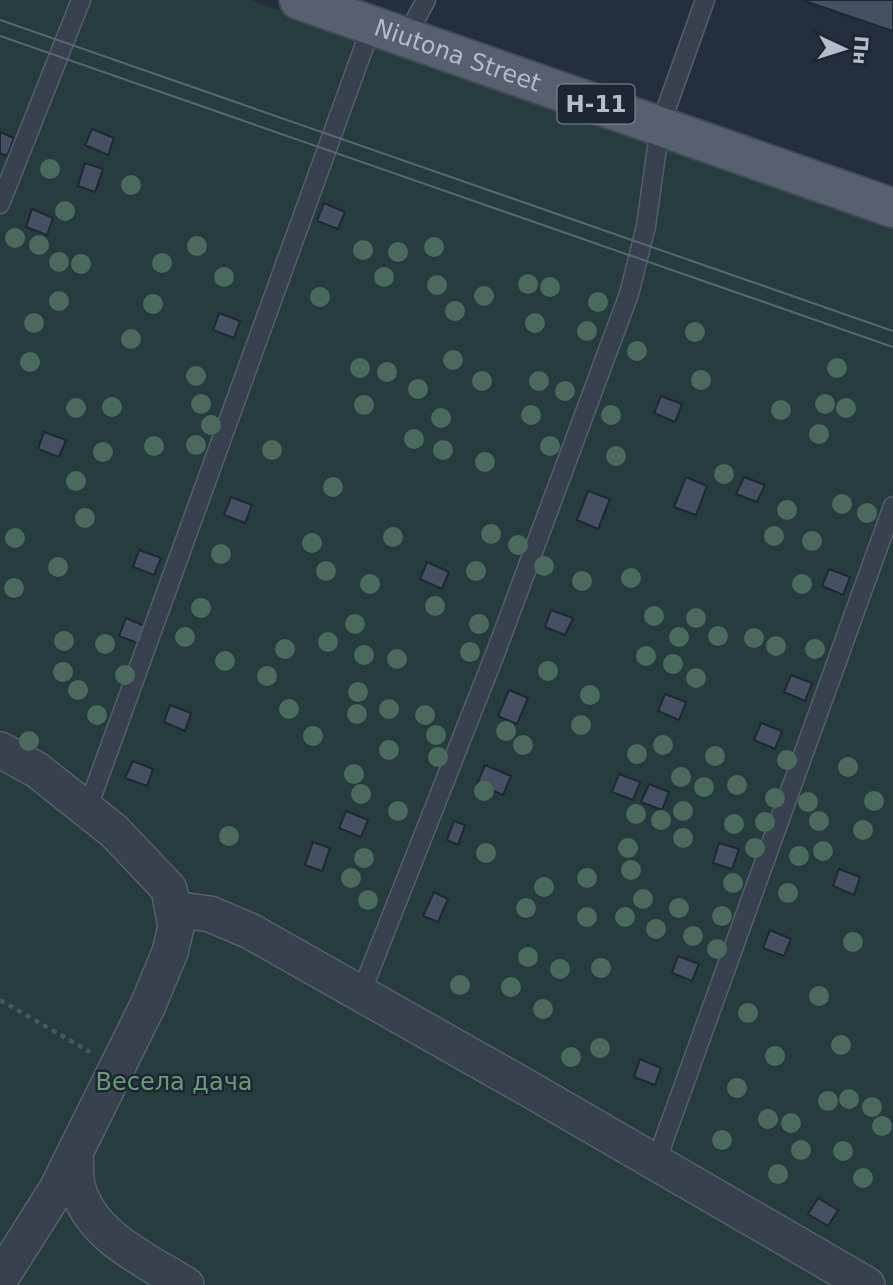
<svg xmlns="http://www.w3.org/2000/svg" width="893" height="1285" font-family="'DejaVu Sans',sans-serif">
	<rect width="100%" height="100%" fill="#242f3e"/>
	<polygon fill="#263c3f" points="0,0 250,0 893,225 893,1285 0,1285"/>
	<g fill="#455162" stroke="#1f2835" stroke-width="2">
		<polygon points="802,0 893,0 893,31"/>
		<polygon points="92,129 114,138 108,155 85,145"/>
		<polygon points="0,132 14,138 7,156 0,153"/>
		<polygon points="85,163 103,169 95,192 78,186"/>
		<polygon points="324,203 345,212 338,229 317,221"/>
		<polygon points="32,209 53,218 47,235 26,227"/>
		<polygon points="219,313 240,321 234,338 213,330"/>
		<polygon points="661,396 682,404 675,422 654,413"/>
		<polygon points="44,432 66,440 59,457 38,449"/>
		<polygon points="686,477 707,486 696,515 674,507"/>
		<polygon points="744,477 765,485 757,502 736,494"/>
		<polygon points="588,491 610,499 598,529 577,520"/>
		<polygon points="231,497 252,505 245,523 224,515"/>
		<polygon points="139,550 161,558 154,575 133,567"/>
		<polygon points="427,562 449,572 442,589 420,579"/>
		<polygon points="829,569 850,577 843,595 822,586"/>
		<polygon points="551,610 573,618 565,635 545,627"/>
		<polygon points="126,618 147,627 140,644 119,636"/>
		<polygon points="791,675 812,683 805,701 784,692"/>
		<polygon points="509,690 528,698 517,724 498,716"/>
		<polygon points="665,694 686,702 679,720 658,711"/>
		<polygon points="170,705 191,713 185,731 164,722"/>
		<polygon points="761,723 782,731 775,749 754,740"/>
		<polygon points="133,761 153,769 147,786 125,778"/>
		<polygon points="485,765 511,776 503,795 477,784"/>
		<polygon points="619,774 640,782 633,800 612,792"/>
		<polygon points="649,784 669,792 662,810 641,802"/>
		<polygon points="346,811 368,820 361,837 339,828"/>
		<polygon points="454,821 465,825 458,845 447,840"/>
		<polygon points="313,842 330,848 322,871 305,865"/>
		<polygon points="719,843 739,849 732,869 713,863"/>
		<polygon points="839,869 860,877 854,895 833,886"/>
		<polygon points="434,892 448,899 438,922 423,916"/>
		<polygon points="770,930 791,939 784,956 763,948"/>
		<polygon points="678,956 699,964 692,981 672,973"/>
		<polygon points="640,1059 661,1068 655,1085 634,1077"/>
		<polygon points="818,1198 838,1210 828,1226 808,1214"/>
	</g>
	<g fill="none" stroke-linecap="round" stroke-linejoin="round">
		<g stroke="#565f6c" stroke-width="21">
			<g id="service">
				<polyline points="406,37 426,0"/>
				<polyline points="0,204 81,0"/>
				<polyline points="87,810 372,25"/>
				<polyline points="361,993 497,649 629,294 646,226 660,126 705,0"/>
				<polyline points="656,1162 893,506"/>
			</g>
		</g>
		<g stroke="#565f6c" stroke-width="38">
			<g id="minor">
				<polyline points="0,750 37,770 114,831 169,889 176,927 170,952 148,1005 57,1189 0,1279"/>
				<polyline points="173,909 210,914 250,931 524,1086 867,1285"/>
				<path d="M75 1153C76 1163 75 1175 77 1185 89 1236 146 1260 186 1285"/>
			</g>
		</g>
		<g stroke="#414a57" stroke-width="42">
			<g id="primary">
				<path id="s1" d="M299 0 893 208"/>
			</g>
		</g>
		<polyline stroke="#44595c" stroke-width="4.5" stroke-dasharray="5 5" stroke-linecap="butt" points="0,1000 90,1052"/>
		<use href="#service" stroke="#38414e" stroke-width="18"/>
		<use href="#minor" stroke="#38414e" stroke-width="35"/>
		<use href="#primary" stroke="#56606e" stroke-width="38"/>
		<g stroke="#5a6575" stroke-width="2">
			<polyline points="0,20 893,331"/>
			<polyline points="0,36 893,347"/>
		</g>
	</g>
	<g fill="#4b6a5d">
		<circle cx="50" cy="169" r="10"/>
		<circle cx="131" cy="185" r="10"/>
		<circle cx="65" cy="211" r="10"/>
		<circle cx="15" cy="238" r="10"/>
		<circle cx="39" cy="245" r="10"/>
		<circle cx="197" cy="246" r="10"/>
		<circle cx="434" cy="247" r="10"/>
		<circle cx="363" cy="250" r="10"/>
		<circle cx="398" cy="252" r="10"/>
		<circle cx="59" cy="262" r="10"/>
		<circle cx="162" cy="263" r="10"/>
		<circle cx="81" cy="264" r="10"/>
		<circle cx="224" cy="277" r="10"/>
		<circle cx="384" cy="277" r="10"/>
		<circle cx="528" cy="284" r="10"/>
		<circle cx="437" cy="285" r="10"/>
		<circle cx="550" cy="287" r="10"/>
		<circle cx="484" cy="296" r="10"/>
		<circle cx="320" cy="297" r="10"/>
		<circle cx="59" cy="301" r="10"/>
		<circle cx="598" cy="302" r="10"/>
		<circle cx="153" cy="304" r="10"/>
		<circle cx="455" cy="311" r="10"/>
		<circle cx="34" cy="323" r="10"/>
		<circle cx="535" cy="323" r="10"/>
		<circle cx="587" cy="331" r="10"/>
		<circle cx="695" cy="332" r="10"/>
		<circle cx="131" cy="339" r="10"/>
		<circle cx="637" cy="351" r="10"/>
		<circle cx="453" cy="360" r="10"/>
		<circle cx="30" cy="362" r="10"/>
		<circle cx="360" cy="368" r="10"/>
		<circle cx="837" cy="368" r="10"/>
		<circle cx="387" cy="372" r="10"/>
		<circle cx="196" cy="376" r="10"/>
		<circle cx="701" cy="380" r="10"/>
		<circle cx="482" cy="381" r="10"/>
		<circle cx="539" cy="381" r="10"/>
		<circle cx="418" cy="389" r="10"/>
		<circle cx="565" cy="391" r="10"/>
		<circle cx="201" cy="404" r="10"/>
		<circle cx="825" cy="404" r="10"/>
		<circle cx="364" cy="405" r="10"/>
		<circle cx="112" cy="407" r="10"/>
		<circle cx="76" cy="408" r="10"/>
		<circle cx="846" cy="408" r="10"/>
		<circle cx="781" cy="410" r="10"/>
		<circle cx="531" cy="415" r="10"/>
		<circle cx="611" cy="415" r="10"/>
		<circle cx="441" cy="418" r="10"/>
		<circle cx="211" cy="425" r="10"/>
		<circle cx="819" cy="434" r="10"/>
		<circle cx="414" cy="439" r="10"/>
		<circle cx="196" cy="445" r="10"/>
		<circle cx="154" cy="446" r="10"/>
		<circle cx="550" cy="446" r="10"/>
		<circle cx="272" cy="450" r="10"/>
		<circle cx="443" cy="450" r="10"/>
		<circle cx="103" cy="452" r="10"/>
		<circle cx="616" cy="456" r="10"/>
		<circle cx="485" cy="462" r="10"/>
		<circle cx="724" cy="474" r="10"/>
		<circle cx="76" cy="481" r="10"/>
		<circle cx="333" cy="487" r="10"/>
		<circle cx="842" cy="504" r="10"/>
		<circle cx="787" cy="510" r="10"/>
		<circle cx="867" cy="513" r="10"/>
		<circle cx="85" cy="518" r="10"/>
		<circle cx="491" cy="534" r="10"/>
		<circle cx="774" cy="536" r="10"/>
		<circle cx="393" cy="537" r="10"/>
		<circle cx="15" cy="538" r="10"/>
		<circle cx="812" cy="541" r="10"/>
		<circle cx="312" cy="543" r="10"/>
		<circle cx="518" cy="545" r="10"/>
		<circle cx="221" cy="554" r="10"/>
		<circle cx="544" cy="566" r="10"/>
		<circle cx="58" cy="567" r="10"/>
		<circle cx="326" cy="571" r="10"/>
		<circle cx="476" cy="571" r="10"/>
		<circle cx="631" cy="578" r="10"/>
		<circle cx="582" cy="581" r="10"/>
		<circle cx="370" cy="584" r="10"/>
		<circle cx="802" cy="584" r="10"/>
		<circle cx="14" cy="588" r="10"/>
		<circle cx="435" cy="606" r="10"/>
		<circle cx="201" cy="608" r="10"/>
		<circle cx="654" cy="616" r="10"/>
		<circle cx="696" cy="618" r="10"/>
		<circle cx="355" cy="624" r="10"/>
		<circle cx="479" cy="624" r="10"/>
		<circle cx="718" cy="636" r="10"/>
		<circle cx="185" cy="637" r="10"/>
		<circle cx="679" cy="637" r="10"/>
		<circle cx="754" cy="638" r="10"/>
		<circle cx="64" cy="641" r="10"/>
		<circle cx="328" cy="642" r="10"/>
		<circle cx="105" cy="644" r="10"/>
		<circle cx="776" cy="646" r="10"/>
		<circle cx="285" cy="649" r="10"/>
		<circle cx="815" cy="649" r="10"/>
		<circle cx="470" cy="652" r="10"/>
		<circle cx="364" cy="655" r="10"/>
		<circle cx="646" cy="656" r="10"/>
		<circle cx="397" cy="659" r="10"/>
		<circle cx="225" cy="661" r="10"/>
		<circle cx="673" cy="664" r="10"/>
		<circle cx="548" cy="671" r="10"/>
		<circle cx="63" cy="672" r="10"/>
		<circle cx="125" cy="675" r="10"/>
		<circle cx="267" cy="676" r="10"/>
		<circle cx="696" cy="678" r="10"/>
		<circle cx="78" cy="690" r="10"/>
		<circle cx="358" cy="692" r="10"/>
		<circle cx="590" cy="695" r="10"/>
		<circle cx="289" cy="709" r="10"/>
		<circle cx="389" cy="709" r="10"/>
		<circle cx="357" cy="714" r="10"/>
		<circle cx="97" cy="715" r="10"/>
		<circle cx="425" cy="715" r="10"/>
		<circle cx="581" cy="725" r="10"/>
		<circle cx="506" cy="731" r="10"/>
		<circle cx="436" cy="735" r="10"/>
		<circle cx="313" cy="736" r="10"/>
		<circle cx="29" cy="741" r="10"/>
		<circle cx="523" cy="745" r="10"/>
		<circle cx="663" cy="745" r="10"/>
		<circle cx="389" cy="750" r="10"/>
		<circle cx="637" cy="754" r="10"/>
		<circle cx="715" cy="756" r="10"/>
		<circle cx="438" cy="757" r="10"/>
		<circle cx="787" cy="760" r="10"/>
		<circle cx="848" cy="767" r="10"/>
		<circle cx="354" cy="774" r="10"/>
		<circle cx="681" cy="777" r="10"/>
		<circle cx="737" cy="785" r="10"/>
		<circle cx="704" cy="787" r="10"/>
		<circle cx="484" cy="791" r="10"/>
		<circle cx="361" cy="794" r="10"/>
		<circle cx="775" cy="798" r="10"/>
		<circle cx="874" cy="801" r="10"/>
		<circle cx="808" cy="802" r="10"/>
		<circle cx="398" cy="811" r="10"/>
		<circle cx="683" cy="811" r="10"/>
		<circle cx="636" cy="814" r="10"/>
		<circle cx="661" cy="820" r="10"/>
		<circle cx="819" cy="821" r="10"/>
		<circle cx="765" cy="822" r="10"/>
		<circle cx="734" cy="824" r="10"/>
		<circle cx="863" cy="830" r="10"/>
		<circle cx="229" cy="836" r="10"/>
		<circle cx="683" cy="838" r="10"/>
		<circle cx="628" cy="848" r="10"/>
		<circle cx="755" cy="848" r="10"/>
		<circle cx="823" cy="851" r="10"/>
		<circle cx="486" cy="853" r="10"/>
		<circle cx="799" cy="856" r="10"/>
		<circle cx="364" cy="858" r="10"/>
		<circle cx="631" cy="870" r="10"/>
		<circle cx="351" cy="878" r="10"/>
		<circle cx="587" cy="878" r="10"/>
		<circle cx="733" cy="883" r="10"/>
		<circle cx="544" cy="887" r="10"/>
		<circle cx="788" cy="893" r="10"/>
		<circle cx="643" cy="899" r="10"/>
		<circle cx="368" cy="900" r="10"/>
		<circle cx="526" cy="908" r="10"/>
		<circle cx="679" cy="908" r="10"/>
		<circle cx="722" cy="916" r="10"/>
		<circle cx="587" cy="917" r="10"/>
		<circle cx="625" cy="917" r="10"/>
		<circle cx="656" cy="929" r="10"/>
		<circle cx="693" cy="936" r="10"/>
		<circle cx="853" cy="942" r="10"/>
		<circle cx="717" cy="949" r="10"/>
		<circle cx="528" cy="957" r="10"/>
		<circle cx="601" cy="968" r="10"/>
		<circle cx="560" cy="969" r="10"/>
		<circle cx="460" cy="985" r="10"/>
		<circle cx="511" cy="987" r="10"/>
		<circle cx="819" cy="996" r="10"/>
		<circle cx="543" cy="1009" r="10"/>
		<circle cx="748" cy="1013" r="10"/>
		<circle cx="841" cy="1045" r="10"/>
		<circle cx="600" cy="1048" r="10"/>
		<circle cx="775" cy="1056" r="10"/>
		<circle cx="571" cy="1057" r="10"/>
		<circle cx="737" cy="1088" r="10"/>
		<circle cx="849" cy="1099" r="10"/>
		<circle cx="828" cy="1101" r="10"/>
		<circle cx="872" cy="1107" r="10"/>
		<circle cx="768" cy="1119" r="10"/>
		<circle cx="791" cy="1123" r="10"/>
		<circle cx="882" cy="1126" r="10"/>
		<circle cx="722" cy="1140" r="10"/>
		<circle cx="801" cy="1150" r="10"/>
		<circle cx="843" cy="1151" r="10"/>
		<circle cx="778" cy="1174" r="10"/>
		<circle cx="863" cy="1178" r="10"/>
	</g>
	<g text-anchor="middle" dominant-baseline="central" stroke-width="5" stroke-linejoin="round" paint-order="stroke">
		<rect fill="#1d2633" stroke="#878f9c" stroke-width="2" x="557.5" y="84.5" width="77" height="39" rx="5"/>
		<g font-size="23" font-weight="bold" fill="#b4bcc9">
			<text x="596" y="104">Н-11</text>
		</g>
		<g font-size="24" fill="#b4bcc9" stroke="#1d2633">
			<text stroke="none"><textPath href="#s1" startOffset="168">Niutona Street</textPath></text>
		</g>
		<g font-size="24" fill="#6b9a76" stroke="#1d2633">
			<text x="174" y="1082">Весела дача</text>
		</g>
	</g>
	<g transform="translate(844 49) rotate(94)" stroke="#1d2633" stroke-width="5" paint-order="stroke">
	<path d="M0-5L12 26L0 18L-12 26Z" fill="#b4bcc9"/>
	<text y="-10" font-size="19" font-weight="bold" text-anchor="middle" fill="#b4bcc9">Пн</text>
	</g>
</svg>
